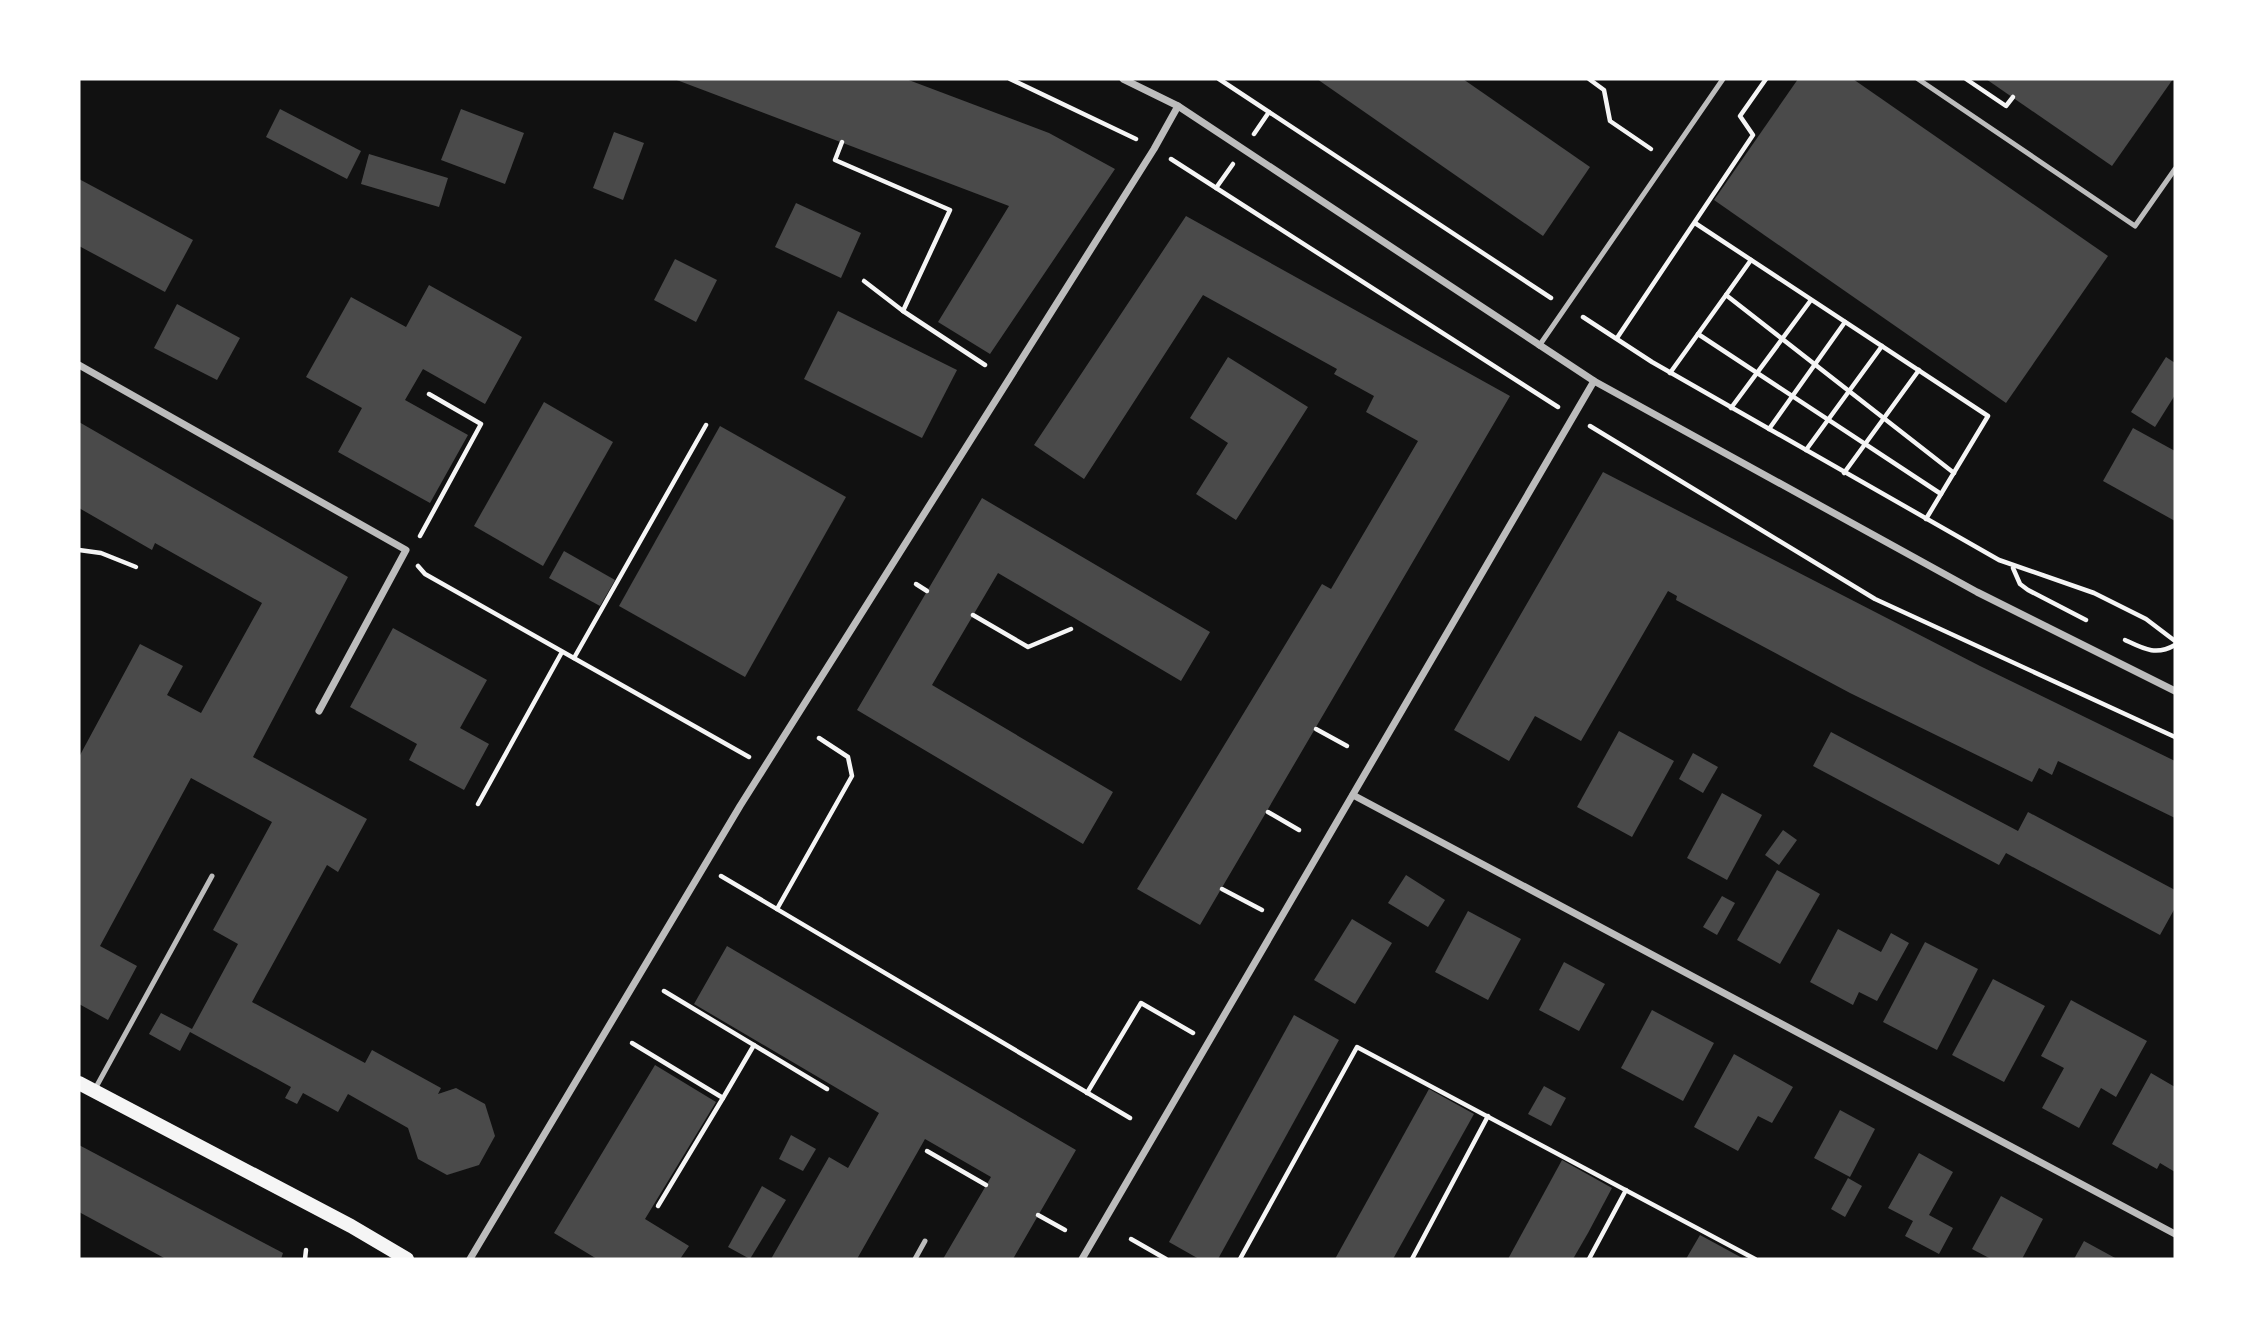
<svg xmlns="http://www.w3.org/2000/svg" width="2254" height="1338" font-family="'Archivo Narrow',sans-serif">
	<rect width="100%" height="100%" fill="#111"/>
	<g fill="#4a4a4a">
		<polygon points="674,79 906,79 1049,133 1115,169 990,354 938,322 1009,206"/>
		<polygon points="1317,79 1463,79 1590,167 1543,236"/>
		<polygon points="1798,79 1853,79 2108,256 2006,403 1714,200"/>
		<polygon points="1986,79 2173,79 2112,166"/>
		<polygon points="280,109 361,151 347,179 266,137"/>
		<polygon points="461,109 524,133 505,184 441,160"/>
		<polygon points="614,132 644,143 623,200 593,188"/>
		<polygon points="369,154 448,178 439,207 361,184"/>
		<polygon points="79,179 193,240 165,292 79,246"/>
		<polygon points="796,203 861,233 841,278 775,247"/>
		<polygon points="1186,216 1510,396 1200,925 1137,889 1322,584 1331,589 1418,441 1366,412 1374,396 1334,374 1337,369 1203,295 1084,479 1034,445"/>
		<polygon points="675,259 717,280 696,322 654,300"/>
		<polygon points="429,285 522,337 485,404 423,369 405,400 468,435 430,503 338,452 362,408 306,377 351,297 406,327"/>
		<polygon points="177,304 240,338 217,380 154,348"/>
		<polygon points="838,311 957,370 922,438 804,379"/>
		<polygon points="1228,357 1308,407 1236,520 1196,494 1228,443 1190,418"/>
		<polygon points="2166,357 2175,363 2175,395 2155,427 2131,412"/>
		<polygon points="544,402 613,442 543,566 474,526"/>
		<polygon points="79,422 348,577 253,757 367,819 338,872 327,865 252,1002 365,1063 372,1050 441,1088 438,1094 456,1088 485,1104 495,1136 479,1165 447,1175 418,1159 408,1128 348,1094 338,1112 303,1093 297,1104 285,1098 291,1087 190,1032 180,1051 149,1034 161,1013 192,1029 238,944 213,930 272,822 191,778 100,946 137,966 108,1020 79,1004 79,757 140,644 183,666 167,695 201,713 262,603 155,543 152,550 79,508"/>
		<polygon points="720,426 846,497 745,677 619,606"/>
		<polygon points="2133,428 2175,451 2175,521 2103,481"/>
		<polygon points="1603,472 1980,666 2175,761 2175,818 2058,761 2052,775 2039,768 2032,782 1850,693 1676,600 1677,596 1668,591 1581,741 1535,716 1509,761 1454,730"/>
		<polygon points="982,498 1210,632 1181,681 998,573 932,685 1113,792 1083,844 857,710"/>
		<polygon points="564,551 615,580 600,606 549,578"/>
		<polygon points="393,628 487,680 460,728 489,744 464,790 409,760 417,744 350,707"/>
		<polygon points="1619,731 1674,761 1632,837 1577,807"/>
		<polygon points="1831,732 2018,831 2028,812 2175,890 2175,908 2160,935 2006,853 1999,865 1813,766"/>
		<polygon points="1693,753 1718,767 1703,793 1679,779"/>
		<polygon points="1722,793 1762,815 1727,880 1687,858"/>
		<polygon points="1783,830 1797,840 1779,865 1765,855"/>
		<polygon points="1777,870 1820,894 1780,964 1737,940"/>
		<polygon points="1406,875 1445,900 1428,927 1388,903"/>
		<polygon points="1722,896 1735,903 1717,935 1703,927"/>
		<polygon points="1468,911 1521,939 1488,1000 1435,972"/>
		<polygon points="1352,919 1392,943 1355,1004 1314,980"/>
		<polygon points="1838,929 1881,952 1891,933 1909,943 1877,1001 1859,992 1853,1005 1810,982"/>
		<polygon points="1925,942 1978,969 1937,1050 1883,1022"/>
		<polygon points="727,946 1076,1150 1013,1259 943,1259 991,1177 925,1139 857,1259 771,1259 829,1157 848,1168 879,1113 694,1004"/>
		<polygon points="1564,962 1605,984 1579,1031 1539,1010"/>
		<polygon points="1993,979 2045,1006 2004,1082 1952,1055"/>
		<polygon points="2071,1000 2147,1041 2116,1097 2101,1088 2079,1128 2042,1108 2064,1068 2041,1056"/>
		<polygon points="1652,1010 1714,1043 1683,1101 1621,1068"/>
		<polygon points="1294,1015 1339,1040 1218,1259 1199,1259 1169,1242"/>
		<polygon points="1734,1054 1793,1087 1772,1123 1758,1116 1738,1151 1694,1127"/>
		<polygon points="655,1065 716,1102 645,1219 689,1246 680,1259 597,1259 554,1233"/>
		<polygon points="2151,1073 2175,1087 2175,1172 2160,1163 2157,1169 2112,1144"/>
		<polygon points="1544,1086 1566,1098 1551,1126 1528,1114"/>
		<polygon points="1429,1089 1474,1114 1393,1259 1335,1259"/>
		<polygon points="1840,1110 1875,1129 1850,1177 1814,1158"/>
		<polygon points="791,1135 816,1149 803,1171 779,1159"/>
		<polygon points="79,1145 283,1253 281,1259 166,1259 79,1212"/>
		<polygon points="1919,1153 1953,1172 1929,1215 1953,1228 1939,1254 1905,1236 1913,1221 1888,1208"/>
		<polygon points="1562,1160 1612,1188 1588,1233 1573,1259 1508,1259"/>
		<polygon points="1848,1178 1862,1186 1845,1217 1831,1209"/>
		<polygon points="762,1186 786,1200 750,1259 728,1247"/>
		<polygon points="2001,1196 2043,1219 2022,1259 1991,1259 1972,1249"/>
		<polygon points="1700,1235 1744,1259 1686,1259"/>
		<polygon points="2084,1241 2117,1259 2074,1259"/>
	</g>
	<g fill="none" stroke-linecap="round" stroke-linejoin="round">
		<g stroke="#f5f5f5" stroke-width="4.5">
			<polyline points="1010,79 1136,139"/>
			<polyline points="1219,79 1551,298"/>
			<polyline points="1589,79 1604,90 1610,121 1651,149"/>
			<polyline points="1966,79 2006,106 2013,97"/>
			<polyline points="1254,134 1269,112"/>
			<polyline points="842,142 835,160 950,210 903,311 985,365"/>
			<polyline points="1171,159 1558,407"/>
			<polyline points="1216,188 1233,164"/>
			<polyline points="1695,223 1988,416 1926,519"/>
			<polyline points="864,281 903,311"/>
			<polyline points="1726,295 1751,260"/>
			<polyline points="1583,317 1652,362 1999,560 2094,593 2146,619 2175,641"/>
			<polyline points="1698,334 1941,494"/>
			<polyline points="1617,338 1753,135 1740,116 1766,79"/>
			<polyline points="1670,373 1726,295 1954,473"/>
			<polyline points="1731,408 1811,300"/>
			<polyline points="1590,426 1875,599 2175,737"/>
			<polyline points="1769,429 1845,322"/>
			<polyline points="1806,450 1882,346"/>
			<polyline points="1844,473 1919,370"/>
			<polyline points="420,536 481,424 429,394"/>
			<polyline points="79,550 101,553 136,567"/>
			<polyline points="418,566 425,574 749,757"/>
			<polyline points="2013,568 2020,584 2028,590 2086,620"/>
			<polyline points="916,584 927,591"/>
			<polyline points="973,615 1028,647 1071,629"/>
			<path d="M2125 640C2144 649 2156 656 2175 645"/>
			<polyline points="574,658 706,425"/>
			<polyline points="1316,729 1347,746"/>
			<polyline points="478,804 562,652"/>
			<polyline points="1268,812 1299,830"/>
			<polyline points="721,876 1130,1118"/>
			<polyline points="1222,889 1262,910"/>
			<polyline points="777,909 852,776 848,757 819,738"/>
			<polyline points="664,991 827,1089"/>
			<polyline points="632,1043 723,1098 658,1206"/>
			<polyline points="1087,1093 1141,1003 1193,1033"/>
			<polyline points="723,1098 754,1045"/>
			<polyline points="927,1151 986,1185"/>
			<polyline points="1038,1215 1065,1230"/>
			<polyline points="1131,1239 1166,1259"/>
			<polyline points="305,1259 306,1250"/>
			<polyline points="1240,1259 1357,1047 1755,1259"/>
			<polyline points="1412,1259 1488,1116"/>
			<polyline points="1589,1259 1626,1190"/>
		</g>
		<g stroke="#bcbcbc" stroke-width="5">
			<polyline points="1918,79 2135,226 2175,169"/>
			<polyline points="1539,346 1723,79"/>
			<polyline points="95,1089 212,876"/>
			<polyline points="915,1259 925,1241"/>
		</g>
		<g stroke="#bcbcbc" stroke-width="7">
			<polyline points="1123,79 1178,106 1594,381 1977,592 2175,691"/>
			<polyline points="79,365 406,550 319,711"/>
			<polyline points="1353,795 2175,1234"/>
			<polyline points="470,1259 740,806 1154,149 1178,106"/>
			<polyline points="1082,1259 1594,381"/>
		</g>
		<polyline stroke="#f5f5f5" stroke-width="14" points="79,1083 351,1226 407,1259"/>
	</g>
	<rect width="2254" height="1338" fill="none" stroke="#ffffff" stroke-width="161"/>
</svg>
